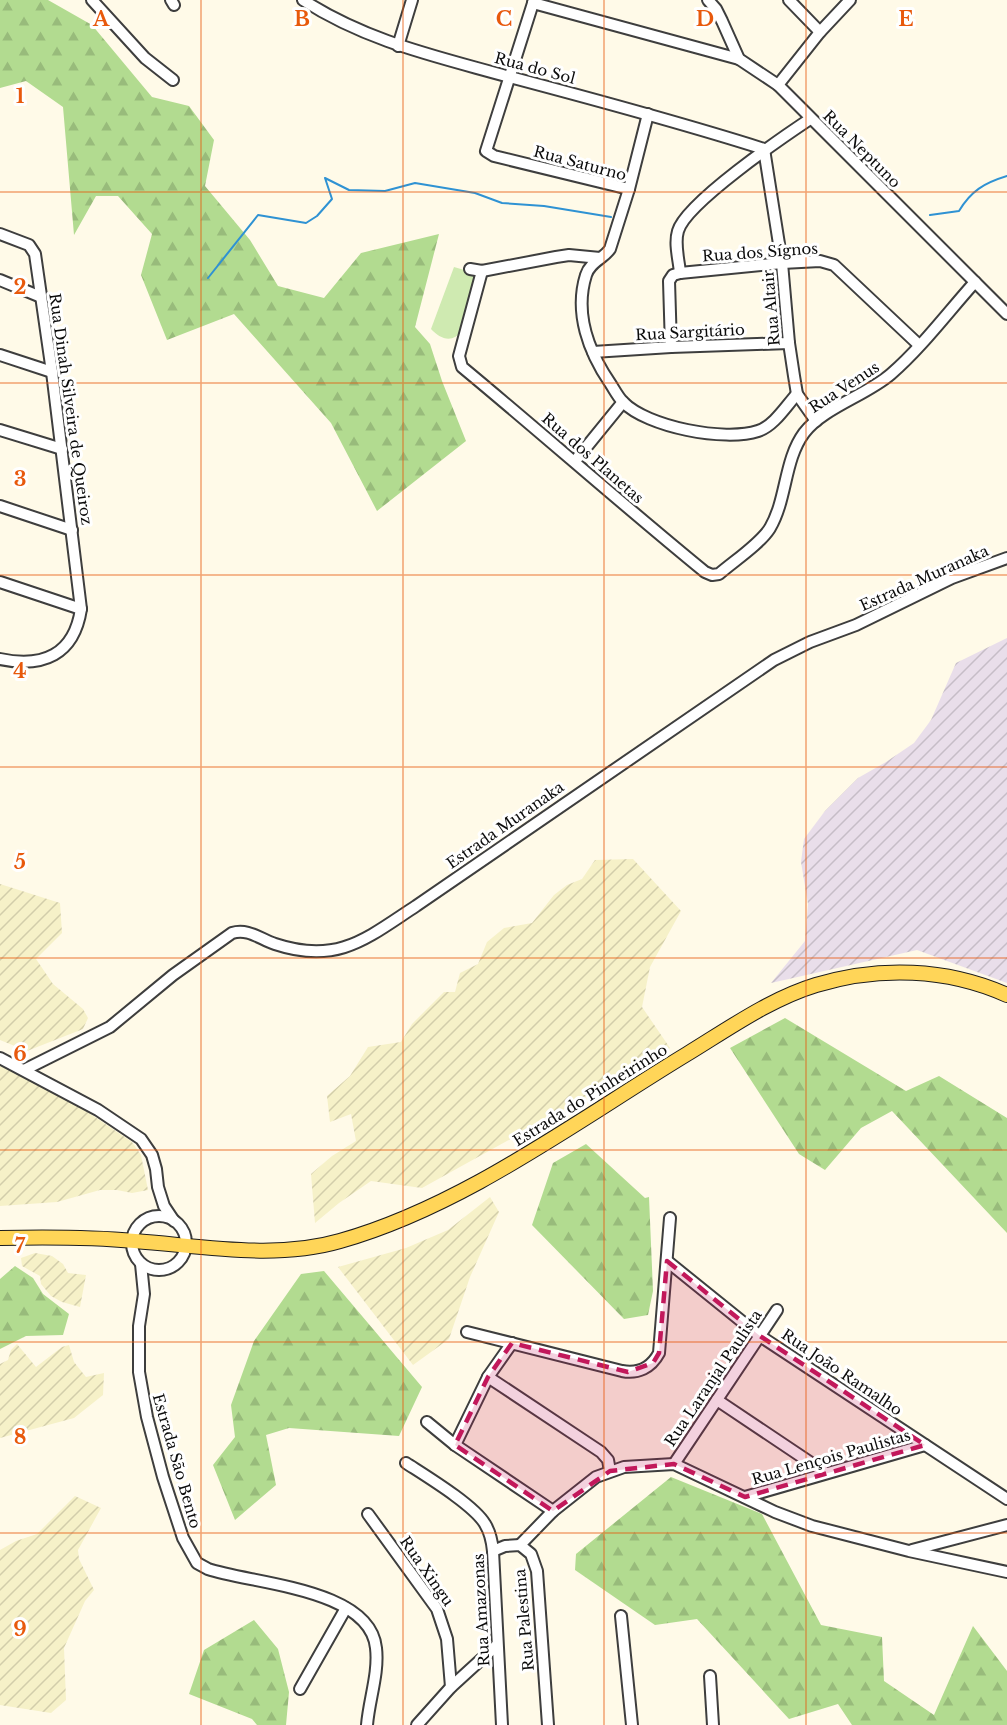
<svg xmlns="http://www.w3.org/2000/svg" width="1007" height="1725" font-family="'Libre Baskerville',serif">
	<defs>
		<pattern id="industrial-furrows" width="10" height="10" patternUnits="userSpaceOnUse" patternTransform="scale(1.5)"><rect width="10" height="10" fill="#e9deea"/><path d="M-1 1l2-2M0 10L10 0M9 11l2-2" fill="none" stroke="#c6bdc7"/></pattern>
		<pattern id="farmland-furrows" width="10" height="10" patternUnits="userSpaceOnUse" patternTransform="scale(1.5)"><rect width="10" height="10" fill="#f6f1c8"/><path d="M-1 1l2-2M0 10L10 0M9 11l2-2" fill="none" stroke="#d2cdaa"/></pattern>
		<pattern id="forest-firs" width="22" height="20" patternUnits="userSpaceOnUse" patternTransform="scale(1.5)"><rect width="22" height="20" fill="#b2db90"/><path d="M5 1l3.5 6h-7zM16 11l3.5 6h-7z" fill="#98bb7b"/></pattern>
	</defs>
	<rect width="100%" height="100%" fill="#fffae8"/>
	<polygon fill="url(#industrial-furrows)" points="1007,638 1007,983 917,950 771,983 805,941 808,904 801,862 804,839 825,811 858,778 886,762 914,743 931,720 956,663"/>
	<g fill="url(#farmland-furrows)">
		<polygon points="633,859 681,911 650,967 642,1007 670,1048 653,1060 422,1188 371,1181 339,1203 315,1223 311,1174 332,1156 356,1141 351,1114 330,1122 327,1096 350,1076 368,1047 401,1042 412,1024 444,992 455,992 460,973 478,964 487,942 504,928 532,923 554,895 567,885 582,879 595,860"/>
		<polygon points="0,884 60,903 62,933 36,959 53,984 83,1009 88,1018 83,1029 27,1051 0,1040"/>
		<polygon points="0,1063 43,1082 132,1142 141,1155 148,1190 132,1193 117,1190 100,1190 57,1202 0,1206"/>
		<polygon points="490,1197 499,1212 470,1277 449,1339 413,1365 338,1267 406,1248 448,1230"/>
		<polygon points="35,1253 52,1256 63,1264 68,1273 86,1275 80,1307 62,1302 51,1296 41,1284 40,1276 22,1266 21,1258"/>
		<polygon points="17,1344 36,1367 62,1347 69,1345 74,1362 86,1377 104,1373 103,1395 74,1418 0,1438 0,1364 8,1360 11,1350"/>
		<polygon points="75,1496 101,1508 78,1550 79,1559 94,1590 85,1601 64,1648 66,1700 51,1713 0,1705 0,1550 16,1541 37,1534"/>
	</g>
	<g fill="url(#forest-firs)">
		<polygon points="0,0 48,0 92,25 152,97 189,106 214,140 205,186 250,240 278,286 324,298 361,253 439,234 415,327 430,344 442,381 466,441 377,511 331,423 234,314 167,340 141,275 152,234 118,196 96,196 74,235 63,107 26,81 0,88"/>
		<polygon points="785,1018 906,1091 939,1076 1007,1118 1007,1233 892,1111 861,1128 825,1170 799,1154 730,1048"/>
		<polygon points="586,1144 645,1198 649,1197 653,1291 648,1315 624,1319 532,1225 553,1163"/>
		<polygon points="15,1266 33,1278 43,1294 69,1314 63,1335 26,1336 0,1349 0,1279"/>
		<polygon points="324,1271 422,1387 399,1436 289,1428 266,1435 276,1485 235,1520 213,1465 235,1437 231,1405 254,1341 301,1274"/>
		<polygon points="671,1477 762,1514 821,1625 882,1637 884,1681 934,1715 973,1626 1007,1671 1007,1725 852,1725 838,1704 789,1719 697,1619 655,1625 575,1570 576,1554"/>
		<polygon points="254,1620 278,1649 289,1692 286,1725 257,1725 252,1719 189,1694 204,1650"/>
	</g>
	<path fill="#cfeab1" d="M454 267 478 274C474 286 468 320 462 330 453 344 440 339 431 329Z"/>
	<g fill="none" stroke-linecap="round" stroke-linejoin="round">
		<g stroke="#2f92d3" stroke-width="2">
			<path d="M930 215 959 211C971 191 984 183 1007 176"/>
			<polyline points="208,278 258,215 306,223 317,216 332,199 325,178 349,190 385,191 415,183 475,193 502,203 544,206 611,217"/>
		</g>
		<g stroke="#3e3e3e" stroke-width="14">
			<g id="minor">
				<polyline points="92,0 145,58 173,80"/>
				<polyline points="171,0 174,5"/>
				<path d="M303 0C366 41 435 56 506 76 593 99 679 122 764 149L782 263 789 343 794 376 797 394 816 421"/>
				<polyline points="534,0 486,151 494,156 629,189"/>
				<polyline points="708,0 716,9 722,21 739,59 778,85 1007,314"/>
				<polyline points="789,0 820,32"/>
				<polyline points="533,3 739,59"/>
				<polyline points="398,46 412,0"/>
				<polyline points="778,85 820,32 850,0"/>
				<path d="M648 114 629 189 610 249C603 259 590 262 586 275 574 313 589 352 610 383 614 389 618 397 623 402 647 427 725 442 758 431 774 426 786 406 797 394"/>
				<path d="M0 234 29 245 35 254 52 372 81 609C74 655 43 668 0 659"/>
				<polyline points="470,269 482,271 556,257 569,255 600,258"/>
				<path d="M482 271 459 356 462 367C544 435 623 505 705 572L712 575 719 574C734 561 760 544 770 528 787 499 784 460 804 433 823 408 867 395 891 374 922 347 948 312 975 282"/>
				<path d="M680 273C679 260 674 244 678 231 686 203 783 137 810 119"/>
				<polyline points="0,280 41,297"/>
				<polyline points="671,347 669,281 673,275 680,273 782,263 820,261 834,265 919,345"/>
				<polyline points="593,352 671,347 789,343"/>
				<polyline points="0,355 52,372"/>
				<polyline points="0,430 62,449"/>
				<polyline points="575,461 623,402"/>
				<polyline points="0,506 72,530"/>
				<polyline points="0,582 81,609"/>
				<polyline points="0,1058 98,1110 141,1139 152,1155 156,1169 158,1187 164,1206 174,1221"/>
				<path d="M24 1070 110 1027 173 975 232 933C248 928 260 939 275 944 338 965 367 938 416 906L774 660 810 642 856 625 952 578 1007 558"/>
				<circle cx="159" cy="1243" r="27"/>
				<polyline points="667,1261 760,1336 1007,1499"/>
				<path d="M141 1264 144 1294 139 1326V1372L147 1417 163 1477 183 1538 197 1563 208 1569C252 1584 370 1588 376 1648 379 1673 369 1700 367 1725"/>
				<path d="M467 1332 622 1371C638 1374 651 1368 659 1353L670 1218"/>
				<polyline points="488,1377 601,1452 608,1460 610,1471"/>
				<polyline points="717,1400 826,1473"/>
				<polyline points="427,1422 455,1445 553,1511"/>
				<polyline points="455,1445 488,1377 512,1343"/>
				<path d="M406 1463C426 1476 474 1505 485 1524 490 1532 492 1541 493 1551L502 1725"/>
				<polyline points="674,1464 777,1310"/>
				<polyline points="745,1497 925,1445"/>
				<polyline points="368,1514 437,1609 447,1639 451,1687"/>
				<polyline points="520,1545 553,1511 596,1477 624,1467 674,1464 775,1512 812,1526 909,1551 1007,1572"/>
				<polyline points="912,1550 1007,1525"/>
				<polyline points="493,1551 505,1546 520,1545 531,1554 537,1571 548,1725"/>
				<polyline points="621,1616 632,1725"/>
				<polyline points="710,1676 713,1725"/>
				<polyline points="300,1689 346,1608"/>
				<polyline points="417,1725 451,1687 497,1645"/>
			</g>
		</g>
		<g stroke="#1c1c1c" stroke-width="16">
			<path id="major" d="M0 1238C45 1237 90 1237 135 1241 202 1246 275 1260 340 1241 464 1206 578 1120 687 1054 728 1029 770 999 816 985 879 966 947 968 1007 995"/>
		</g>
		<use href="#minor" stroke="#fff" stroke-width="10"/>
		<use href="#major" stroke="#ffd558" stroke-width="14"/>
	</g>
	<path fill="#c2185b" fill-opacity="0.2" stroke="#c2185b" stroke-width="4.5" stroke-dasharray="12 8" stroke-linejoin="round" d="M667 1261 760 1336 925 1445 745 1497 674 1464 610 1471 553 1511 455 1445 488 1377 512 1343 628 1372 653 1363 659 1353Z"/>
	<path fill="none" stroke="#e8590c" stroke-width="1.5" stroke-opacity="0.55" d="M201 0V1725M403 0V1725M604 0V1725M806 0V1725M0 192H1007M0 383H1007M0 575H1007M0 767H1007M0 958H1007M0 1150H1007M0 1342H1007M0 1533H1007"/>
	<g text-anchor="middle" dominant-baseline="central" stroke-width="6" stroke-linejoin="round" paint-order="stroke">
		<g font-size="15" fill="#0b0b0b" stroke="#fff">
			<text transform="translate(535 68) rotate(15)">Rua do Sol</text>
			<text transform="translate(862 149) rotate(45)">Rua Neptuno</text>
			<text transform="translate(580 163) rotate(15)">Rua Saturno</text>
			<text transform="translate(760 252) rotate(-4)">Rua dos Sígnos</text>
			<text transform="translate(771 308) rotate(-95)">Rua Altair</text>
			<text transform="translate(690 332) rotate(-3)">Rua Sargitário</text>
			<text transform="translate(844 387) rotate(-33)">Rua Venus</text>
			<text transform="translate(71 409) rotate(82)">Rua Dinah Silveira de Queiroz</text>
			<text transform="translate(593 458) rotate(41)">Rua dos Planetas</text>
			<text transform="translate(924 578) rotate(-24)">Estrada Muranaka</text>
			<text transform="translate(505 825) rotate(-35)">Estrada Muranaka</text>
			<text transform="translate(590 1095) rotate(-32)">Estrada do Pinheirinho</text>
			<text transform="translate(842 1372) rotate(34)">Rua João Ramalho</text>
			<text transform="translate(713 1378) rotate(-56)">Rua Laranjal Paulista</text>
			<text transform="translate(831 1457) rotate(-16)">Rua Lençois Paulistas</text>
			<text transform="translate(177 1461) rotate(74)">Estrada São Bento</text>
			<text transform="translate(427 1571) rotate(55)">Rua Xingu</text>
			<text transform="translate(481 1610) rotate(-93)">Rua Amazonas</text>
			<text transform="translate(524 1620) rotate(-95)">Rua Palestina</text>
		</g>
	</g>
	<g font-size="20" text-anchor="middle" font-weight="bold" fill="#e8590c" stroke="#fff" stroke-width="6" stroke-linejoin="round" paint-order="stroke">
		<text x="101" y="26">A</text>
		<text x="302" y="26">B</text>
		<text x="504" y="26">C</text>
		<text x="705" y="26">D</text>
		<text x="906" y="26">E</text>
		<text x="20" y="103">1</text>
		<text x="20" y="294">2</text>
		<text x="20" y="486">3</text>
		<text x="20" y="678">4</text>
		<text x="20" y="869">5</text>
		<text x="20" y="1061">6</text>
		<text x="20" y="1253">7</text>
		<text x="20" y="1444">8</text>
		<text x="20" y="1636">9</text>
	</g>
</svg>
